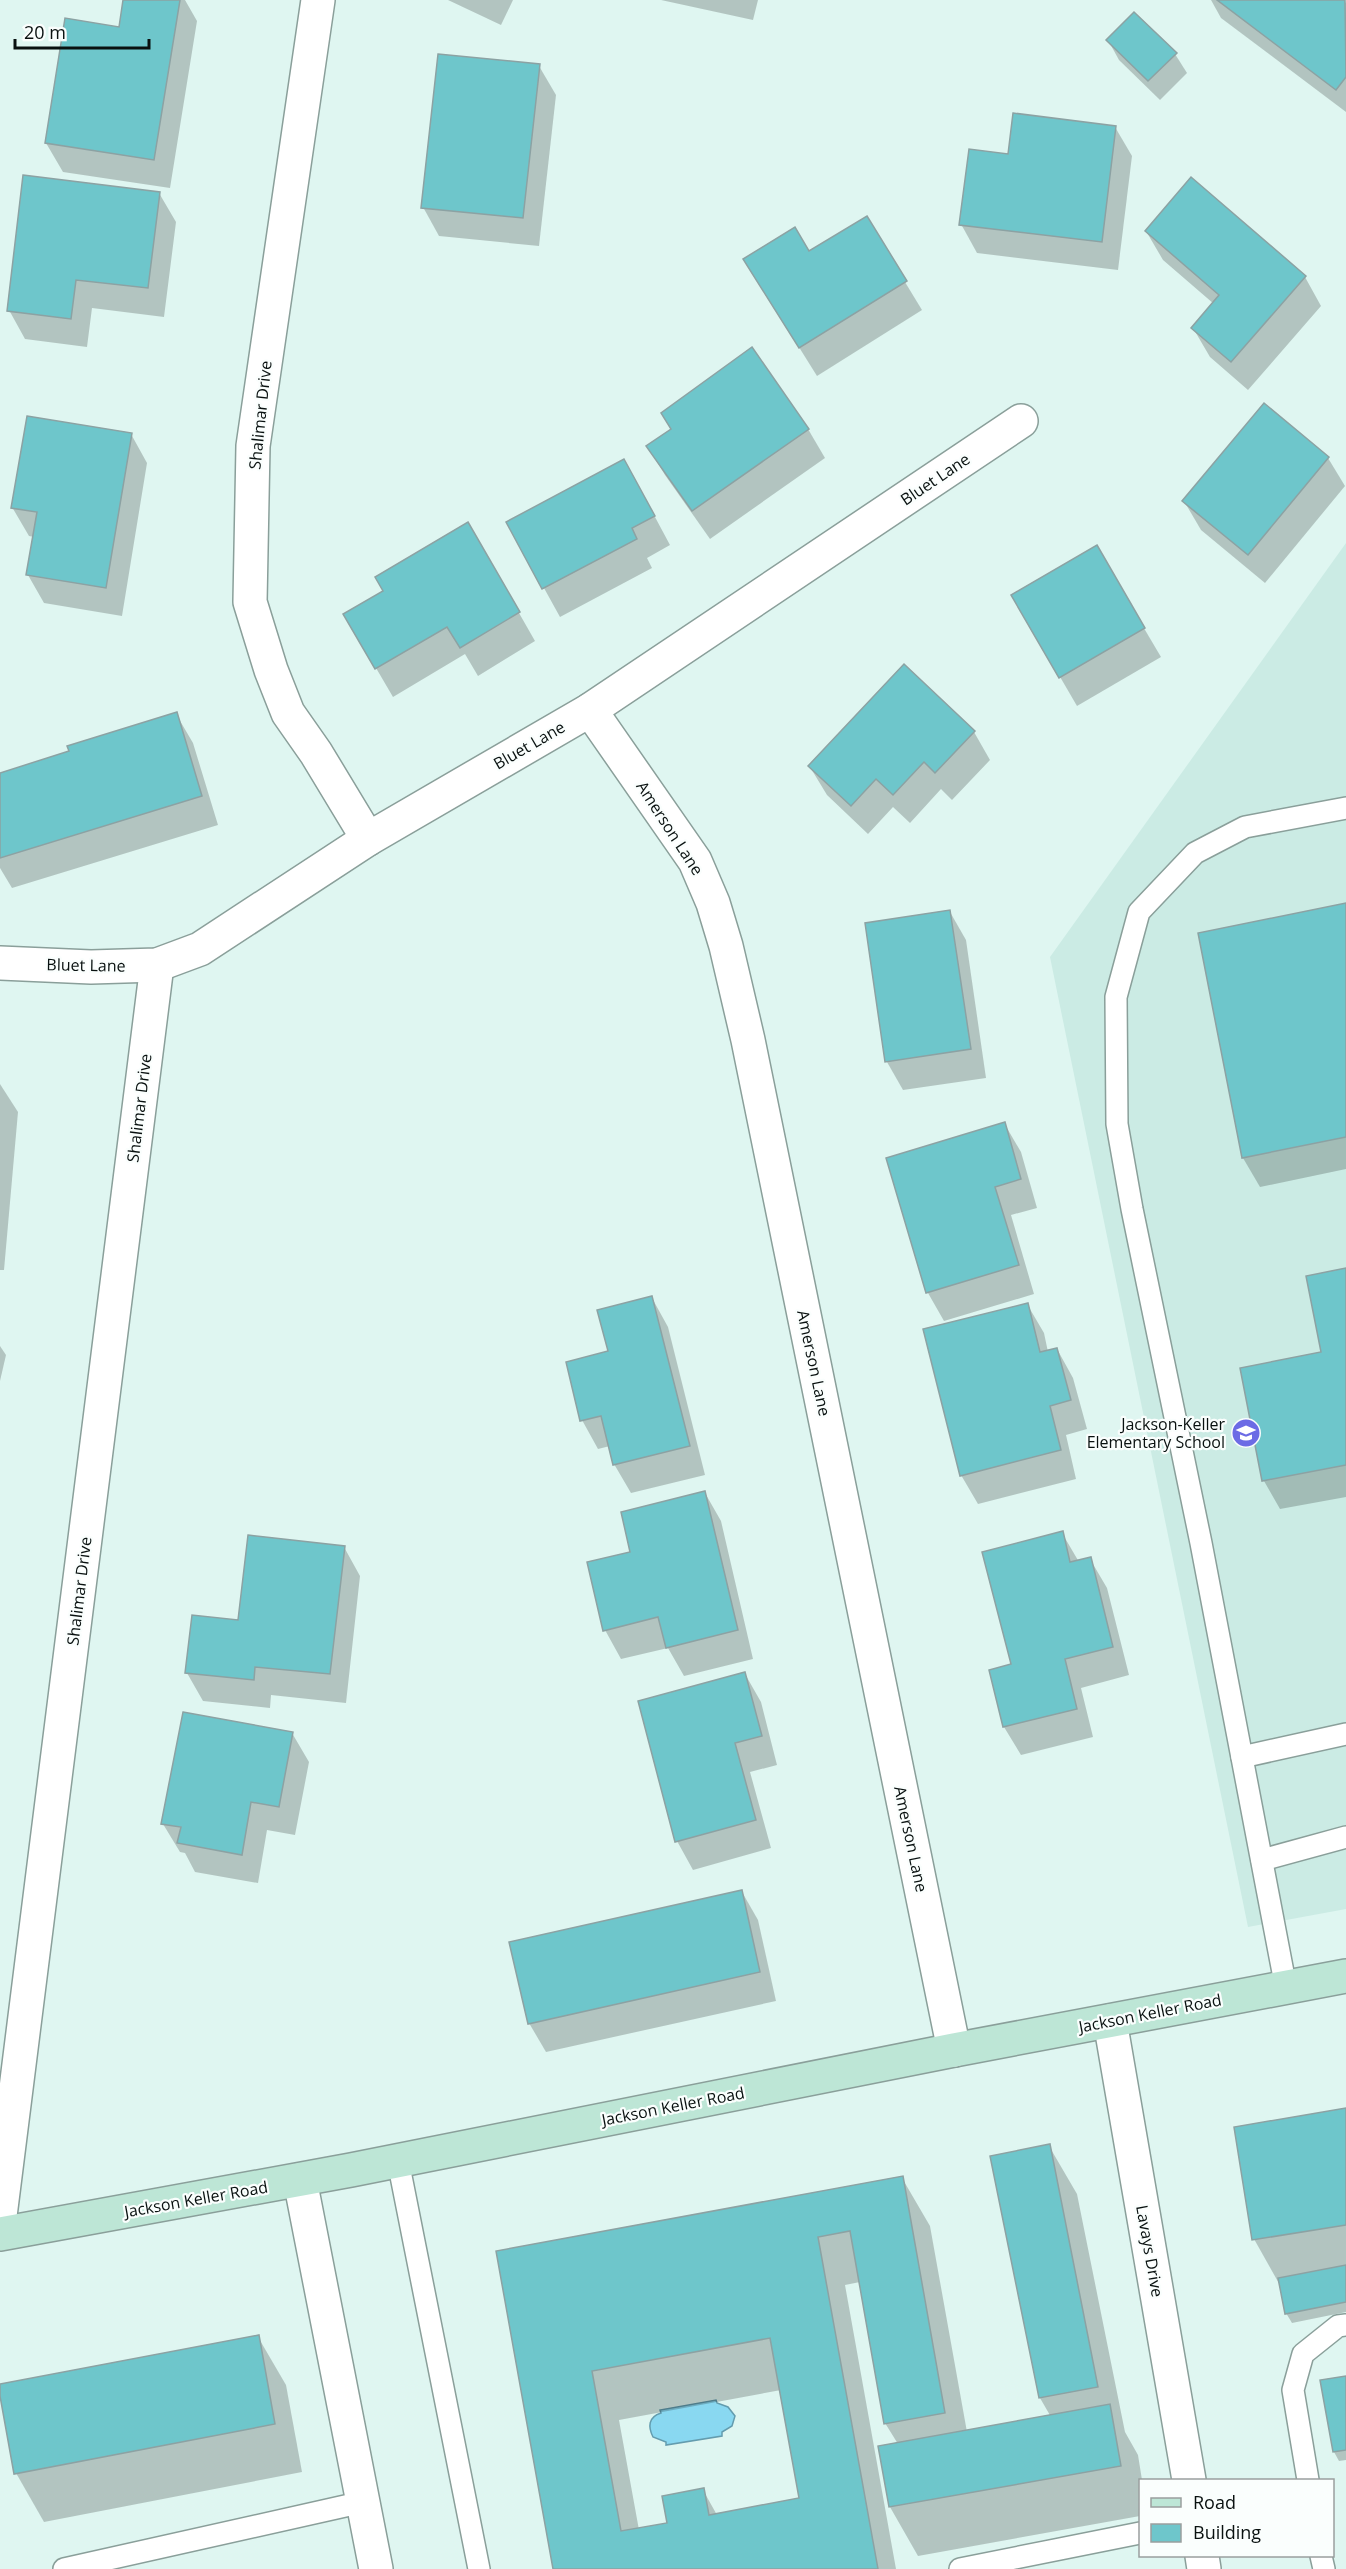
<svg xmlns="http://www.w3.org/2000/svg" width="1346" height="2569" font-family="'Open Sans',sans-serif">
	<rect width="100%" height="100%" fill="#dff6f1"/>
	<polygon fill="#cbebe4" points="1346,543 1346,1909 1248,1927 1050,957"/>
	<path fill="#89d8f1" stroke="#639cae" stroke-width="1.5" d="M716 2400 717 2403 728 2407 735 2416 732 2426 722 2432V2436L666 2445V2442L653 2437C648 2427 648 2417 661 2413L660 2410Z"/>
	<g fill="#0003" fill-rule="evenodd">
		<polygon points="125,0 185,0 197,21 170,188 63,172 46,143 120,28"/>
		<polygon points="448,0 513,0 501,25"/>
		<polygon points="661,0 758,0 753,20"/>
		<polygon points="1211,0 1342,0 1346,3 1346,112 1221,18"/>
		<polygon points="1108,40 1175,54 1187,73 1160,100 1119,60"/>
		<polygon points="539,66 556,95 539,246 439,236 423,207"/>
		<polygon points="1115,127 1132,156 1118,270 977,253 961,224 1010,156"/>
		<polygon points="159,193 176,222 164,317 92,308 87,347 25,339 9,310"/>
		<polygon points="866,218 922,310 817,376 762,288 809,253"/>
		<polygon points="1146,231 1305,277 1321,306 1248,390 1210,357 1193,328 1214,304 1163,260"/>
		<polygon points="808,429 825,458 710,539 665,475 648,447 672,430"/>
		<polygon points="131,434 147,463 122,616 44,603 28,575 34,537 29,536 12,507"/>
		<polygon points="1328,458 1345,486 1265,583 1201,530 1184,501"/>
		<polygon points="640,489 670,545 647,558 652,568 560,617 508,523"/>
		<polygon points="468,524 535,641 478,676 465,654 393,697 345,615 385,591"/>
		<polygon points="1096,547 1161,657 1077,706 1013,596"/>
		<polygon points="176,714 193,743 218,825 12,888 0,868 0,774 71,752"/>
		<polygon points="974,732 990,760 952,800 941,789 910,823 893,807 868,834 827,795 810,767"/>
		<polygon points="1346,905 1346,1169 1260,1187 1243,1158 1200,934"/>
		<polygon points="950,912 966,940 986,1078 903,1090 887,1062"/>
		<polygon points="0,1084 18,1112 4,1270 0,1270"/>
		<polygon points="1004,1123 1021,1152 1037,1208 1011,1215 1034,1294 944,1321 928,1293 888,1159"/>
		<polygon points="1346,1270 1346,1497 1280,1509 1264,1481 1242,1369 1322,1353"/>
		<polygon points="652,1298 668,1327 705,1475 631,1493 614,1464 610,1446 598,1449 582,1420 610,1353"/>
		<polygon points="1027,1304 1044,1333 1048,1352 1057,1349 1073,1378 1087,1429 1066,1435 1076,1479 978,1504 961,1475"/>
		<polygon points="0,1346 6,1355 0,1381"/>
		<polygon points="705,1493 721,1521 753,1659 684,1676 668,1648 621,1659 605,1630 632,1553"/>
		<polygon points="1062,1533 1079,1562 1090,1559 1107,1588 1129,1675 1081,1688 1093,1737 1021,1755 1004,1727 1012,1665"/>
		<polygon points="344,1547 360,1576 346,1703 271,1695 270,1708 203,1701 187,1673 239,1622"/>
		<polygon points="745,1674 761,1702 777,1765 750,1772 771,1848 693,1870 677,1841"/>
		<polygon points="292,1733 309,1762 295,1835 267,1830 258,1883 195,1872 185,1853 180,1852 163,1824"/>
		<polygon points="742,1892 758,1920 776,2001 546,2052 529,2023"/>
		<polygon points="1346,2110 1346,2312 1292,2323 1286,2313 1281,2287 1254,2239"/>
		<path d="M1049 2146 1077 2194 1125 2432 1138 2455 1142 2480 1140 2516 918 2556 890 2507 880 2447 898 2444 885 2423 860 2282 845 2285 896 2569H555L498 2252 902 2178 930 2226 967 2432 1051 2417 1040 2398 991 2158ZM781 2390 801 2499 717 2515 703 2490 668 2524 639 2530 619 2420Z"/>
		<polygon points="258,2337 286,2385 302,2472 44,2522 16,2473 0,2386"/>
		<polygon points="1346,2377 1346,2460 1339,2461 1334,2452"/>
	</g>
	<g fill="#6ec6cb" stroke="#8ca2a3" stroke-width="1.5" fill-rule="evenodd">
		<polygon points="123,0 180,0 154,160 45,143 65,18 119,27"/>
		<polygon points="1217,0 1345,0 1346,77 1336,90"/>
		<polygon points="1134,12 1177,53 1148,81 1106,40"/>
		<polygon points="438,54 540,64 523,218 421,208"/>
		<polygon points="1013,113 1116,126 1102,242 959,225 969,149 1008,154"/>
		<polygon points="23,175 160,192 148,288 76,280 71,319 7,311"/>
		<polygon points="1191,177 1306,276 1231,362 1191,328 1219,295 1145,231"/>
		<polygon points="867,216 907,281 799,348 743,259 795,227 809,251"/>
		<polygon points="752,347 809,429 692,511 646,446 671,429 661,413"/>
		<polygon points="1264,403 1329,457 1248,555 1182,501"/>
		<polygon points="27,416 132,433 106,588 26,575 37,512 11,508"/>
		<polygon points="624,459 655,516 632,528 637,539 542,589 506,522"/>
		<polygon points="468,522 520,612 460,648 447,627 375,669 343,614 383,591 375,577"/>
		<polygon points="1097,545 1145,628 1059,678 1011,595"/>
		<polygon points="904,664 975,731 935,773 924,762 893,795 876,779 851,806 808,766"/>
		<polygon points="177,712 202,796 0,858 0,773 69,751 67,746"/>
		<polygon points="1346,903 1346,1137 1242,1158 1198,933"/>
		<polygon points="950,910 971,1049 885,1062 865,923"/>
		<polygon points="1005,1122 1021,1179 995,1187 1019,1265 926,1293 886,1158"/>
		<polygon points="1346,1268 1346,1465 1262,1481 1240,1368 1321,1352 1306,1276"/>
		<polygon points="652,1296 690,1446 613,1465 601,1416 580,1421 566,1362 608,1351 597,1310"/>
		<polygon points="1028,1303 1040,1352 1057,1348 1071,1400 1050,1406 1061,1450 960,1476 923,1329"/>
		<polygon points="705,1491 738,1630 666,1648 658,1617 603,1631 587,1562 630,1552 621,1512"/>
		<polygon points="1063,1531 1070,1562 1091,1557 1113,1647 1065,1659 1077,1709 1003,1727 989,1670 1011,1664 982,1552"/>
		<polygon points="248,1535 345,1546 330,1674 255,1667 254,1680 185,1673 192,1615 238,1620"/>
		<polygon points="745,1672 762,1736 735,1743 756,1820 675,1842 638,1701"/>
		<polygon points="183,1712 293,1732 279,1807 251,1802 242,1855 177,1843 181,1827 161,1824"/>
		<polygon points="742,1890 760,1972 528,2024 509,1942"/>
		<polygon points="1346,2108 1346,2225 1252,2240 1234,2127"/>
		<polygon points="1050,2144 1098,2387 1039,2398 990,2156"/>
		<path d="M903 2176 945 2413 884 2424 850 2231 818 2237 878 2569H553L496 2251ZM770 2338 799 2498 709 2515 704 2488 662 2496 667 2523 621 2531 592 2371Z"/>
		<polygon points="1346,2265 1346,2302 1285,2314 1278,2278"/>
		<polygon points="259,2335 275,2424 14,2474 0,2396 0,2384"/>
		<polygon points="1346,2376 1346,2450 1333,2452 1320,2380"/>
		<polygon points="1110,2404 1121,2466 889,2507 878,2446"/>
	</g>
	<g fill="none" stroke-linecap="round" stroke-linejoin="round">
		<g stroke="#8a9f9a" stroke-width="24">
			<g id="service">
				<polyline points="1242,1757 1346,1734"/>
				<polyline points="1262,1860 1346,1837"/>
				<polyline points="1286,1988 1201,1543 1132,1209 1117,1124 1116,997 1139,912 1195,853 1245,827 1346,808"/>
				<polyline points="398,2161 479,2569"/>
				<polyline points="1308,2480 1293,2390 1303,2354 1338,2326 1346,2325"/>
				<polyline points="1321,2556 1324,2569"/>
				<polyline points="64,2569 363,2502"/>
				<polyline points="960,2569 1140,2533"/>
			</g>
		</g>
		<g stroke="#8a9f9a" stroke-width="36">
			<g id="minor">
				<polyline points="318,0 253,446 250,602 271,670 288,713 316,753 368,839"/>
				<polyline points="590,710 695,861 713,903 726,946 748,1040 954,2050"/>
				<polyline points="0,963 91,967 157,965 200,949 368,839 590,710 1021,421"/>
				<polyline points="1110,2021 1189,2480"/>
				<polyline points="300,2180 376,2569"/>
				<polyline points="0,2216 157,965"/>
				<polyline points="1202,2556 1204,2569"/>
			</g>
		</g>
		<g stroke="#8a9f9a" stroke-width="36">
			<polyline id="secondary" points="0,2234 351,2170 954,2050 1346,1976"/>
		</g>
		<use href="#service" stroke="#fff" stroke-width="21"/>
		<use href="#minor" stroke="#fff" stroke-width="33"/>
		<use href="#secondary" stroke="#bde6d6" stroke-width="33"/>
	</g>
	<defs>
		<g id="school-disc" transform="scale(1.5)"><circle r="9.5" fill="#6c6be5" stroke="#fafefd"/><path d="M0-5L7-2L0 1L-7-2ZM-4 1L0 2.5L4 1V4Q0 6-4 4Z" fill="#fff"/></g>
	</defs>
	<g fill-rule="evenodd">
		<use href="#school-disc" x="1246" y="1433"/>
	</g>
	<g text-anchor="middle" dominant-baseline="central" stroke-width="4.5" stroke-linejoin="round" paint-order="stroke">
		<g font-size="16" fill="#091110" stroke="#fafefd">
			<text transform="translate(260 415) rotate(-84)">Shalimar Drive</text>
			<text transform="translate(935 479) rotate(-34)">Bluet Lane</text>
			<text transform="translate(529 745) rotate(-30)">Bluet Lane</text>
			<text transform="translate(670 828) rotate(57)">Amerson Lane</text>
			<text transform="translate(86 965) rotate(1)">Bluet Lane</text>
			<text transform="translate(139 1108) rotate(-83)">Shalimar Drive</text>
			<text transform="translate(814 1363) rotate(78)">Amerson Lane</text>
			<text transform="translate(79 1591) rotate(-83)">Shalimar Drive</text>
			<text transform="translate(911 1839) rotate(78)">Amerson Lane</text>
			<text transform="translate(1150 2013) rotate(-11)">Jackson Keller Road</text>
			<text transform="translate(673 2106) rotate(-11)">Jackson Keller Road</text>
			<text transform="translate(196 2199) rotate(-10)">Jackson Keller Road</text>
			<text transform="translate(1150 2251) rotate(80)">Lavays Drive</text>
		</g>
		<g font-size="16" fill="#091110" stroke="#fafefd" text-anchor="end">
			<text x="1225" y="1424">Jackson-Keller<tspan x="1225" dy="18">Elementary School</tspan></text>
		</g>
	</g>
	<rect x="1139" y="2479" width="195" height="78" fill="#fafefd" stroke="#9a9f9e" stroke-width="1.5"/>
	<rect x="1151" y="2498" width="30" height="9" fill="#bde6d6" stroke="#9a9f9e" stroke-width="1.5"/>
	<text x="1193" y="2509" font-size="18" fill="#091110">Road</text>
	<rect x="1151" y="2524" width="30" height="18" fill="#6ec6cb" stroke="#9a9f9e" stroke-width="1.5"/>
	<text x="1193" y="2539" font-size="18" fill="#091110">Building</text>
	<path d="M15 39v9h134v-9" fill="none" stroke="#091110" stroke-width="3"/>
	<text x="24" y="39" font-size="18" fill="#091110" stroke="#fafefd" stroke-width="4.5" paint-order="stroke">20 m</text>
</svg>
